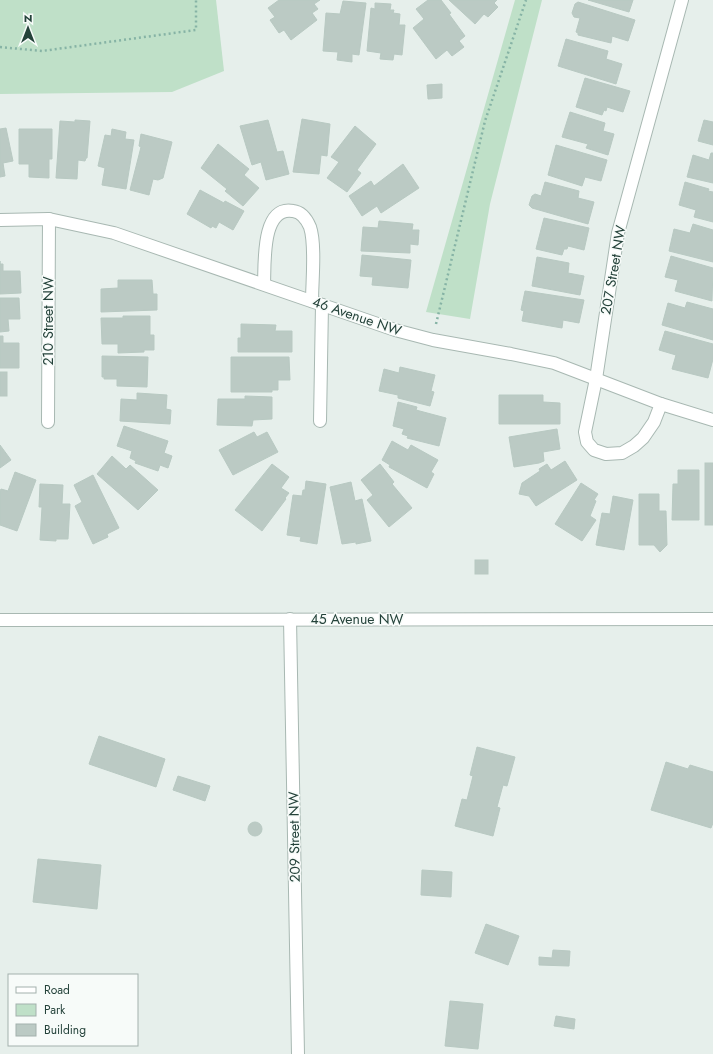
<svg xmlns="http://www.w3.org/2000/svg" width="713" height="1054" font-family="Jost,sans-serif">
	<rect width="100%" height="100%" fill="#e6efeb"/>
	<g fill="#bfe0c8">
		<polygon points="0,0 216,0 224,71 172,92 0,94"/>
		<polygon points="515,0 542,0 490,204 470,319 426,312"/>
	</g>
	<g fill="#bbcac4" stroke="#b8c9c2">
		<polygon points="279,0 320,0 314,4 318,9 312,13 317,20 291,40 284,30 279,33 270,20 275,17 268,8"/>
		<polygon points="428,0 441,0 451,13 449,14 465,36 459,41 464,47 452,56 447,50 436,59 413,28 424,19 416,9"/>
		<polygon points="449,0 497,0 494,3 498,7 488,17 484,14 475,24"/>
		<polygon points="588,0 633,0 629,12"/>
		<polygon points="343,1 366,3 359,55 352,54 352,62 337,60 338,52 323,51 326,13 340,14"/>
		<polygon points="578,2 635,20 628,41 612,36 611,43 578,35 578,33 576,32 580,18 574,17 572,13 575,4"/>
		<polygon points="375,3 391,4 390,10 394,10 393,13 400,14 399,25 405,25 402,55 394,54 393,60 380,59 381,53 367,51 371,8 375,9"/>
		<polygon points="566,39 608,51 606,59 622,64 616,84 558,66"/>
		<polygon points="585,78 630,91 623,112 607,107 606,111 604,110 602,115 576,107"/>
		<polygon points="442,84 442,98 428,99 427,85"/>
		<polygon points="570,112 605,123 603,131 614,134 608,155 586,148 588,144 562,137"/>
		<polygon points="302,119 330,124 327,156 321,155 319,174 293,172"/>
		<polygon points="75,120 90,121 87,158 86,158 85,161 78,160 77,179 56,178 60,121 75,122"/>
		<polygon points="268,120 277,152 283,151 289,174 266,180 261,162 252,165 251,162 240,126"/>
		<polygon points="704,120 713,122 713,145 698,141"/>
		<polygon points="355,126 376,144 357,170 361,173 347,192 327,178 339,162 331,157"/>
		<polygon points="6,128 13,161 3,163 5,176 0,177 0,129"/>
		<polygon points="19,129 52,129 52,159 49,159 49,178 29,177 29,164 19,164"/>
		<polygon points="112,129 126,132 125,139 134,140 126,189 102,185 105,168 98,166 105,135 111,136"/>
		<polygon points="141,134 172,142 163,178 158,180 153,179 149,195 130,190 141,147 139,146"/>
		<polygon points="218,144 249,169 244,175 259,188 243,206 225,191 227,189 201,168"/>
		<polygon points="556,145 607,160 601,181 585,177 582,186 548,175"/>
		<polygon points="711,153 713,153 713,183 687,177 693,155 709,160"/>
		<polygon points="403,164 419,188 381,213 377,206 362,216 349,196 371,181 374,186"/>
		<polygon points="545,182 579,191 578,198 594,202 588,224 532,208 529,205 532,196 535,194 541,196"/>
		<polygon points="685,182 709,189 708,191 713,192 713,222 694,217 696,210 679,205"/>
		<polygon points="200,190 224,203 225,201 244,211 233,230 219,222 216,228 212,226 211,228 187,214"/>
		<polygon points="544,218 589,228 584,250 568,246 567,249 564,249 562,255 536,249"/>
		<polygon points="379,221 413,224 412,230 419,230 418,245 410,244 410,253 361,251 363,227 378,228"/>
		<polygon points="693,224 713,230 713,262 669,251 674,229 690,233"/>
		<polygon points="362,255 411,260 408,288 372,285 373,277 360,276"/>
		<polygon points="671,256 713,268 712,301 675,291 678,280 665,277"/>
		<polygon points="537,257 569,263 568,273 584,276 580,295 532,286"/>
		<polygon points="0,261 0,264 3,264 3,271 20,271 21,293 0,294"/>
		<polygon points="118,280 152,280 153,294 157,294 157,310 101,312 101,289 118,288"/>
		<polygon points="525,291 584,300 579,323 563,320 562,328 522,321 524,311 521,310"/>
		<polygon points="0,298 19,298 20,319 8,319 9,331 0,332"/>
		<polygon points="687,302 713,309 713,340 662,325 668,303 685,308"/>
		<polygon points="123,316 150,316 150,335 154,335 154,350 144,350 144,352 118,353 118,344 102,344 101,318 123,318"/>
		<polygon points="241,324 276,325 275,331 292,331 292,352 238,352 238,338 241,338"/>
		<polygon points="665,331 713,344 713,359 708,378 672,369 676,355 659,350"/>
		<polygon points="0,336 3,336 3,343 19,343 19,368 0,368"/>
		<polygon points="102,356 148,357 147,387 117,386 117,379 104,379 104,377 102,377"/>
		<polygon points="231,357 289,357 290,380 278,380 278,390 272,390 272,392 231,392"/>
		<polygon points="400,367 435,375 431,391 434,392 430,406 398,398 398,395 379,391 384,369 399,373"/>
		<rect x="0" y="372" width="7" height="24"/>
		<polygon points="137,393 167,395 166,409 171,410 170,424 120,421 121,399 137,400"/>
		<polygon points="499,395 543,395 543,402 560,403 560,424 499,424"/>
		<polygon points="245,396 272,397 272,419 253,420 252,426 217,425 218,399 245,399"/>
		<polygon points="398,402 417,407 416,410 446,418 439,446 407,438 408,436 402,434 404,429 393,426"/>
		<polygon points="124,426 168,441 164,453 172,456 168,468 160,465 158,471 135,463 136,461 130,458 132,451 117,446"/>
		<polygon points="557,429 560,449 543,452 544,461 539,463 514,467 509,437"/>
		<polygon points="254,432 257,437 267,432 278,452 233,475 219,450"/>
		<polygon points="392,441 408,450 411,445 438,460 431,472 434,474 427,488 389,467 390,465 382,460"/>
		<polygon points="0,445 11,460 0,468"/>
		<polygon points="112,456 126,469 130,465 158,490 138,510 97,474"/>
		<polygon points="565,461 577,480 536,506 529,496 519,494 522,483 540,471 539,469 547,464 551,470"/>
		<rect x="705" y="463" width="8" height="62"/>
		<polygon points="272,464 289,477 281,488 289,493 285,498 286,499 262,531 235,510"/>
		<polygon points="380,464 394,482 392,484 412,508 389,527 367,500 373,495 361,480"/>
		<polygon points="678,470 699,470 699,520 672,520 673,484 678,484"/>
		<polygon points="15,472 36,480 17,531 0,525 0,491 1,489 8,491"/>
		<polygon points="93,475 119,528 107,534 108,537 93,544 75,506 82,502 74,485"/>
		<polygon points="306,481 326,484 317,544 300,541 301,537 287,535 293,495 302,496 303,490 305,490"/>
		<polygon points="351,482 355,501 362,499 371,541 356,544 356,542 342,544 330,487"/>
		<polygon points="581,483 598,494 594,500 596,501 590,516 596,520 582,541 555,524"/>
		<polygon points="40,484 63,485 62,504 70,504 68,539 56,539 56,541 40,540 42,507 39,507"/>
		<polygon points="639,494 659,494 659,511 666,511 667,545 660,552 654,545 639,545"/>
		<polygon points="613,496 633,500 624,550 596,545 602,513 610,514"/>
		<rect x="475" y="560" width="13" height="14"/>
		<polygon points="99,736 165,759 156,787 89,764"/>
		<polygon points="477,747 515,757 507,786 503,785 497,807 500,808 493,836 455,826 462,799 467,800 473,776 470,775"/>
		<polygon points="666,762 688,769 690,765 713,772 713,823 711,828 651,810"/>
		<polygon points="178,776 210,786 205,801 173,790"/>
		<circle cx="255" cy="829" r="7"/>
		<polygon points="38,859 101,865 97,909 33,902"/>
		<polygon points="422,870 452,872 451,897 421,895"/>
		<polygon points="486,924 519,936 508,965 475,953"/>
		<polygon points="553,950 570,951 569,966 539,965 539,957 552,958"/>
		<polygon points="450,1001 483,1004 478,1049 445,1046"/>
		<polygon points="556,1016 575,1019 574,1029 554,1026"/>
	</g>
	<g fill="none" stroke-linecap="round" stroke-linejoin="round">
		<g stroke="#a8b8b2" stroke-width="14">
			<g id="minor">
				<polyline points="0,220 49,219 114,233 395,330 433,340 511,354 554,363 661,404 713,420"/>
				<path d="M264 284C265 265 261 205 293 211 302 212 307 220 310 227 316 245 312 282 312 301"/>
				<polyline points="661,404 654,422 643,438 634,446 622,453 606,454 594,450 587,442 585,432 596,379 618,233 682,0"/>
				<polyline points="320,421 322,305"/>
				<polyline points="48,422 49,219"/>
				<polyline points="290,619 298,1054"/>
				<polyline points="0,620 713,619"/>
			</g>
		</g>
		<g stroke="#86b3a5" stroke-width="2.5" stroke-dasharray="2 3" stroke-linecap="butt">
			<polyline points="0,47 42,51 196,30 196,0"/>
			<polyline points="436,324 485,121 526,0"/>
		</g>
		<use href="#minor" stroke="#fff" stroke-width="12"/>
	</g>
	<g text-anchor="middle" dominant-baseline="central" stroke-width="3" stroke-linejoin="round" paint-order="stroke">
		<g font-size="14" fill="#24423a" stroke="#f7fbf9">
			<text transform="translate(613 270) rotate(-80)">207 Street NW</text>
			<text transform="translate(357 316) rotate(19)">46 Avenue NW</text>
			<text transform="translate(48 321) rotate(-90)">210 Street NW</text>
			<text x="357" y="619">45 Avenue NW</text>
			<text transform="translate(294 837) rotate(-91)">209 Street NW</text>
		</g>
	</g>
	<rect x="8" y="974" width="130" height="72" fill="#f7fbf9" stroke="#a3b1ad"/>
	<rect x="16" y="987" width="20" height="6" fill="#ffffff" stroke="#a3b1ad"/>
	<text x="44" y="994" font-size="12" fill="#24423a">Road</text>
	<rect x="16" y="1004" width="20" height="12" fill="#bfe0c8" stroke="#a3b1ad"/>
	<text x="44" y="1014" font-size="12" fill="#24423a">Park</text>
	<rect x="16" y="1024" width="20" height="12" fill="#bbcac4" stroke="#a3b1ad"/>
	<text x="44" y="1034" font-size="12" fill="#24423a">Building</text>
	<g transform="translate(28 28)" stroke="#f7fbf9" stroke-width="3" paint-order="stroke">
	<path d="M0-3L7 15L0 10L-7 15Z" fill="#24423a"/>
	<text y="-6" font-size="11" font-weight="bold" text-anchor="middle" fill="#24423a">N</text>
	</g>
</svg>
